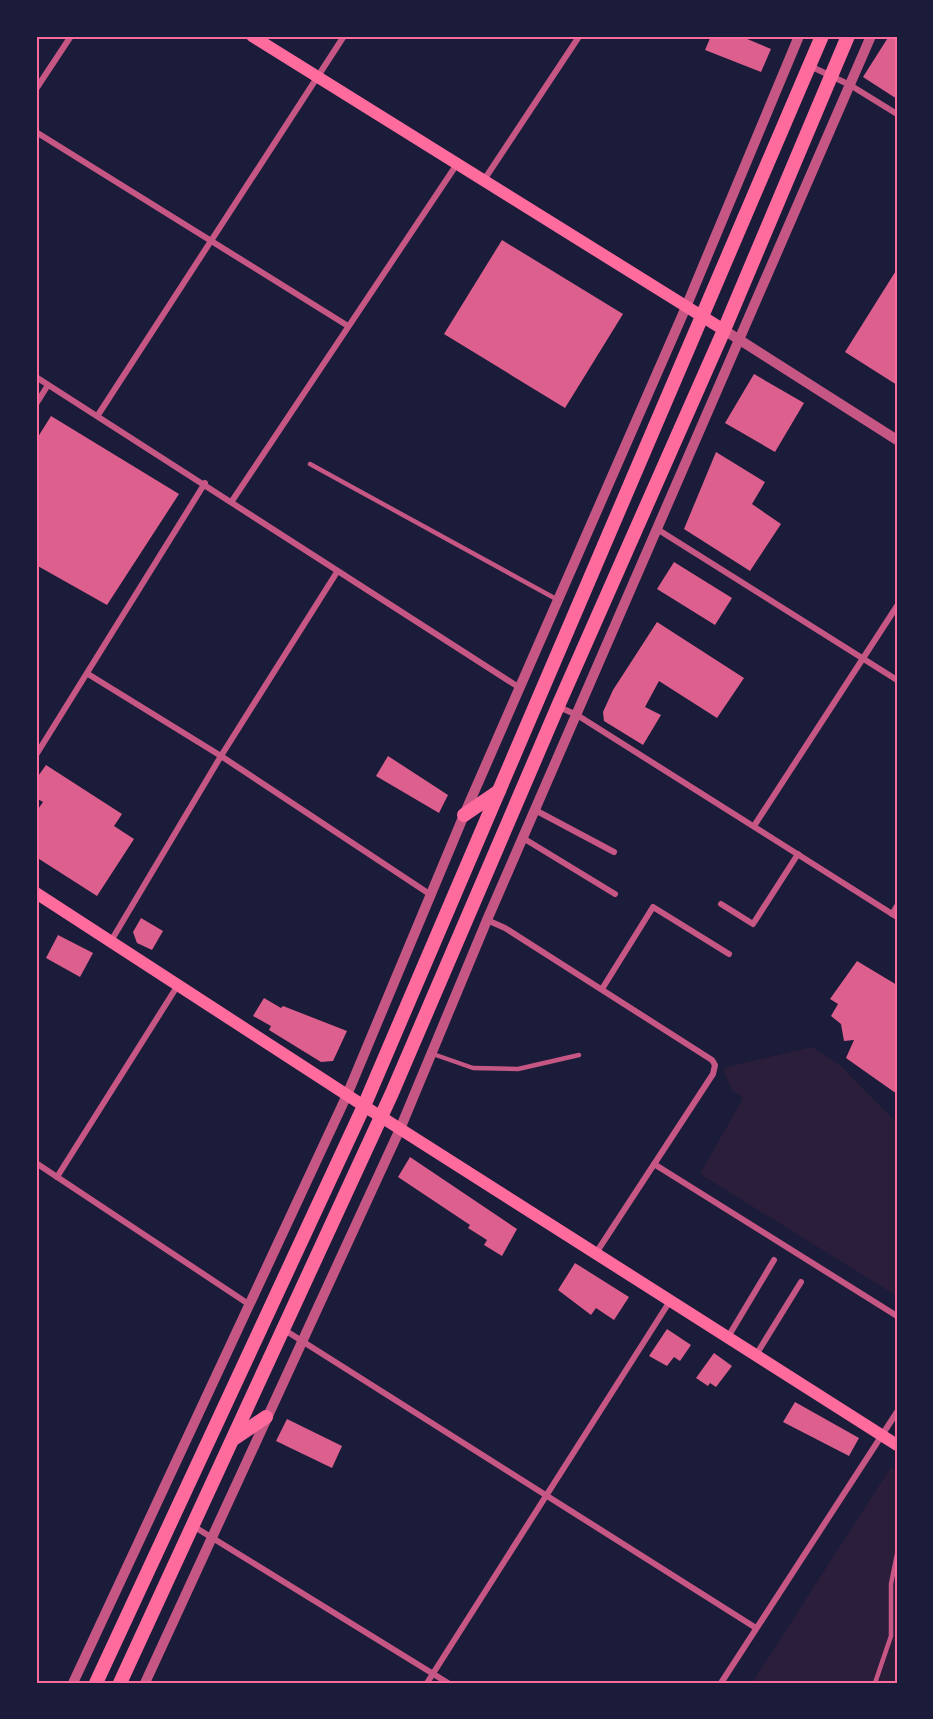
<svg xmlns="http://www.w3.org/2000/svg" width="933" height="1719" font-family="Roboto,sans-serif">
	<rect width="100%" height="100%" fill="#1b1b3a"/>
	<g fill="#2a1e3b">
		<polygon points="812,1047 840,1065 897,1123 897,1296 700,1174 743,1098 731,1089 723,1068"/>
		<polygon points="891,1467 897,1471 897,1683 752,1683"/>
	</g>
	<g fill="#dd5f8e">
		<polygon points="711,36 740,36 771,49 761,72 705,50"/>
		<polygon points="889,36 897,36 897,99 863,77"/>
		<polygon points="502,240 623,314 565,408 444,334"/>
		<polygon points="897,269 897,385 845,352"/>
		<polygon points="754,374 804,403 775,452 725,423"/>
		<polygon points="51,416 179,494 107,605 36,565 36,440"/>
		<polygon points="716,452 765,482 752,504 781,524 750,571 684,529"/>
		<polygon points="674,562 732,598 715,625 657,589"/>
		<polygon points="657,622 744,678 717,718 659,681 645,707 661,715 643,745 604,721 603,712 613,690"/>
		<polygon points="388,756 448,795 439,813 376,776"/>
		<polygon points="46,765 122,814 114,826 134,839 97,896 36,857 36,812 43,802 36,798 36,779"/>
		<polygon points="141,918 163,931 152,950 137,943 133,932"/>
		<polygon points="58,935 93,953 80,977 46,958"/>
		<polygon points="857,961 897,985 897,1094 846,1058 854,1040 844,1041 841,1024 831,1016 838,1004 830,999"/>
		<polygon points="264,998 281,1008 283,1006 347,1031 333,1061 321,1062 269,1030 271,1026 253,1016"/>
		<polygon points="410,1157 517,1229 502,1256 484,1245 487,1240 468,1228 470,1225 398,1177"/>
		<polygon points="575,1263 629,1297 614,1320 596,1308 591,1315 558,1290"/>
		<polygon points="667,1329 691,1345 680,1361 674,1357 667,1366 649,1356"/>
		<polygon points="714,1353 732,1366 716,1387 710,1383 708,1386 696,1378"/>
		<polygon points="795,1402 859,1438 849,1456 783,1422"/>
		<polygon points="287,1419 342,1446 332,1468 276,1441"/>
	</g>
	<g fill="none" stroke-linecap="round" stroke-linejoin="round">
		<g stroke="#c65784" stroke-width="4.5">
			<polyline points="310,464 558,600"/>
			<polyline points="433,1054 473,1068 518,1069 579,1055"/>
			<polyline points="875,1683 891,1636 891,1584 897,1554"/>
		</g>
		<g stroke="#c65784" stroke-width="6">
			<polyline points="810,66 850,85 897,114"/>
			<polyline points="36,89 71,36"/>
			<polyline points="36,132 348,326"/>
			<polyline points="484,180 578,38"/>
			<polyline points="36,377 520,688"/>
			<polyline points="36,404 48,385"/>
			<polyline points="98,415 344,36"/>
			<polyline points="232,501 457,164"/>
			<polyline points="657,529 897,680"/>
			<polyline points="88,674 221,756 431,895"/>
			<polyline points="559,707 577,715 897,917"/>
			<polyline points="36,755 205,483"/>
			<polyline points="535,810 614,852"/>
			<polyline points="754,826 897,606"/>
			<polyline points="523,838 615,894"/>
			<polyline points="721,904 753,924 798,854"/>
			<polyline points="892,914 897,906"/>
			<polyline points="487,920 505,928 712,1060 715,1065 713,1074 596,1253"/>
			<polyline points="111,941 221,756 337,572"/>
			<polyline points="602,989 653,907 729,954"/>
			<polyline points="36,1163 250,1305"/>
			<polyline points="654,1164 897,1316"/>
			<polyline points="57,1177 178,985"/>
			<polyline points="283,1329 756,1628"/>
			<polyline points="728,1337 774,1260"/>
			<polyline points="756,1355 801,1282"/>
			<polyline points="193,1526 448,1683"/>
			<polyline points="427,1683 670,1301"/>
			<polyline points="721,1683 897,1412"/>
		</g>
		<g stroke="#c65784" stroke-width="10">
			<polyline points="724,330 897,440"/>
			<polyline points="73,1683 347,1095 464,815 686,307 799,36"/>
			<polyline points="145,1683 400,1129 487,920 871,36"/>
		</g>
		<g stroke="#ff6b9d" stroke-width="12">
			<polyline points="252,36 724,330"/>
			<polyline points="36,893 364,1106 897,1445"/>
		</g>
		<g stroke="#ff6b9d" stroke-width="14">
			<polyline points="464,815 499,791"/>
			<polyline points="235,1438 266,1417"/>
			<polyline points="96,1683 364,1106 822,36"/>
			<polyline points="120,1683 392,1093 558,706 724,330 848,36"/>
		</g>
	</g>
	<rect width="933" height="1719" fill="none" stroke="#1b1b3a" stroke-width="75"/>
	<rect x="38" y="38" width="858" height="1644" fill="none" stroke="#ff6b9d" stroke-width="2"/>
</svg>
